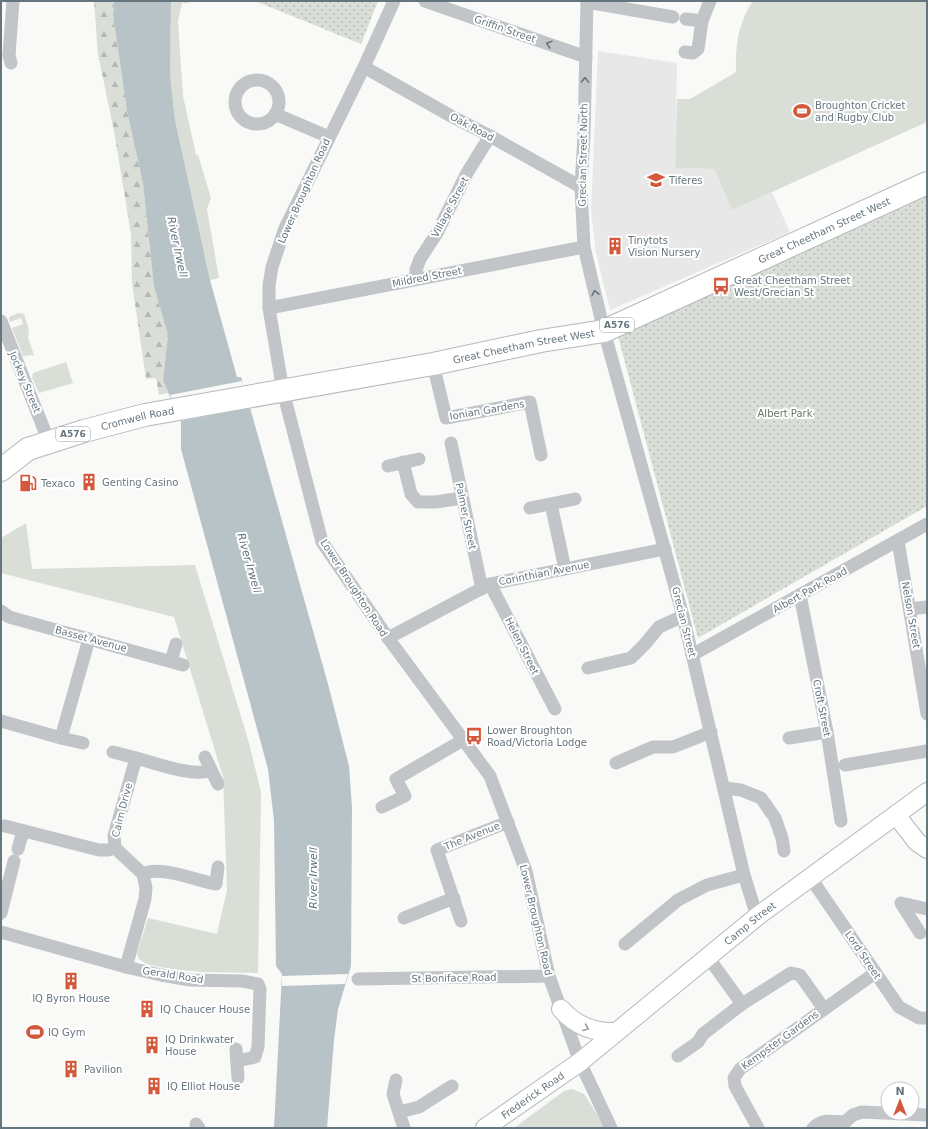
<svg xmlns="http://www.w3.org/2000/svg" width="928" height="1129" font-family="'DejaVu Sans',sans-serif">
	<defs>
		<pattern id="forest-firs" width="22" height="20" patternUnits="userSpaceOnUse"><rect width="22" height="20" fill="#d9ded7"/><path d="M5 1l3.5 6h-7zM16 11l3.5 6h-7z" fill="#b4b9b4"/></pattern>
		<pattern id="park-dots" width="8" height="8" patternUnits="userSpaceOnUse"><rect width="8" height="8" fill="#d9ded7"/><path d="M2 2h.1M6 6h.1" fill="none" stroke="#b4b9b4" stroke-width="1.8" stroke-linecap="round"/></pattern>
	</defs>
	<rect width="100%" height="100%" fill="#f9f9f7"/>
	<polygon fill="#e7e8e7" points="598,51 677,63 675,168 714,169 732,210 772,192 790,232 610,310 596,253 591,211"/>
	<g fill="#d9ded7">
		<polygon points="171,1 189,1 189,3 182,3 178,21 183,96 196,155 198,155 211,198 207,209 219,278 210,280 175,120 170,74"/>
		<path d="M753 1H927V122L732 210 714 169 675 168 677 99H690L736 72C735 47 738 23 753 1Z"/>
		<polygon points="19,313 24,314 29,330 28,338 34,355 23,356 12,328 23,324 21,318 10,322 9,317"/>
		<polygon points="66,362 73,383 39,393 32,378 33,373"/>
		<polygon points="26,523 32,569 195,565 249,743 261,792 258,973 202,972 170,969 146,964 139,959 137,953 148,918 217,934 227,890 223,777 174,617 1,573 1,538"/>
		<polygon points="572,1089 584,1094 606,1128 514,1128 564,1091"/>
	</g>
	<polygon fill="url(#forest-firs)" points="94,1 114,1 113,15 127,111 143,184 154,287 168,335 163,381 168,393 159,395 156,378 146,379 132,283 131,234 114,131 98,54"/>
	<g fill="url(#park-dots)">
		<polygon points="255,1 378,1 361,44"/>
		<polygon points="927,193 927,506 698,638 618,336"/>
	</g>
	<polygon fill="#b8c3c7" points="114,1 171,1 170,74 175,120 210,280 237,377 241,377 247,397 328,684 349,766 352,807 351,966 338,1009 334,1040 327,1128 274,1128 282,974 276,966 274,821 268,769 181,449 181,421 163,381 168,335 154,287 143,184 127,111 113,15"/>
	<g fill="#f9f9f7">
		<polygon points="242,381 247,397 250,408 181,421 170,395"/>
		<polygon points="348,974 345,984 282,986 282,976"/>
	</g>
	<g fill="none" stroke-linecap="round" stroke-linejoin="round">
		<g stroke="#b3b9bd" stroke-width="20">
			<g id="secondary">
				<polyline points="896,815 917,842 927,849"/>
				<path d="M561 1009C576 1026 594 1033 616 1032"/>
				<path id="s1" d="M485 1128 580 1062 759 915 927 792"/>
			</g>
		</g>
		<g stroke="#b4b8bb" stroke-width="24">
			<g id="highway">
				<path id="s2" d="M1 470 28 449 84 431 145 415 433 364 541 341 604 331 927 183"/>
			</g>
		</g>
		<g stroke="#c1c5c8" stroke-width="13">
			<polyline points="394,1 364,67 285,228 272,267 269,285 269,308 283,391 322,542 388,638 490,776 526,871 549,976 580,1062 611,1128"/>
			<polyline points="425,1 586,57"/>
			<polyline points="587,1 584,136 581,187 584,247 604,331 683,616 744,875 755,910 759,915"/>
			<polyline points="587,2 673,17"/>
			<polyline points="686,19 702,21"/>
			<polyline points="685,52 693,53 698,49 702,21 710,1"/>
			<polyline points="11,63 9,55 13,1"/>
			<polyline points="364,67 451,116 490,136 581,187"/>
			<circle cx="257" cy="102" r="22"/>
			<polyline points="275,114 329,137"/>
			<polyline points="416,279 416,270 420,259 437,233 467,173 490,136"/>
			<polyline points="269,308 584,247"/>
			<polyline points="1,321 49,442"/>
			<polyline points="433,364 446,418 530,402 541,455"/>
			<polyline points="451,443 482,589"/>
			<polyline points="403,462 411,494 418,502 436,502 462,498"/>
			<polyline points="388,466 419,459"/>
			<polyline points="551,504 565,569"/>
			<polyline points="530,508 575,499"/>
			<polyline points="898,541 927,714"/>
			<polyline points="490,584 555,709"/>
			<polyline points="800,595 827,732 841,821"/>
			<polyline points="910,609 927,607"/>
			<polyline points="1,611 9,617 183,665"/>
			<polyline points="388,638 490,584 665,549"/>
			<polyline points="692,655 927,524"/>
			<polyline points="171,661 176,644"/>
			<polyline points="588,668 631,658 645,644 659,627 683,616"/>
			<polyline points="1,721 61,738 89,639"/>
			<polyline points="61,738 83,743"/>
			<polyline points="789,738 827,732"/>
			<polyline points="113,752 136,758"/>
			<polyline points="205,757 218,784"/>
			<polyline points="616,763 653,747 673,747 711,732"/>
			<polyline points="845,765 927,751"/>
			<polyline points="724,788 741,790 761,798 775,818 782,838 784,851"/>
			<polyline points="382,807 405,796 396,779 463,740"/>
			<polyline points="5,826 99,850 108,850 115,848"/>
			<polyline points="18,849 23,831"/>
			<path d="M143 874C161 865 197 881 216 884L218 867"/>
			<polyline points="810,877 899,1007 919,1018 927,1018"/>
			<polyline points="1,913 14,861"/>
			<polyline points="404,918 454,898"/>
			<polyline points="461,921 437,850 508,822"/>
			<polyline points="1,932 126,967 161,975 190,980 242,981 258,984 260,989 258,1047 255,1057 237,1061"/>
			<polyline points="920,933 901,903 927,909"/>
			<polyline points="625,944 678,900 707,885 744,875"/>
			<polyline points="708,957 742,1004"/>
			<path d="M126 967 145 899 146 888 143 874 115 848 114 836 136 758C159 764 188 776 211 771"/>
			<polyline points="358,979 549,976"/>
			<polyline points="236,1049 238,1078"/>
			<polyline points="678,1056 698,1042 703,1034 742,1004 791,973 800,975 824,1009"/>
			<polyline points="396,1080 393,1094 404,1128"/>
			<polyline points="399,1112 419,1107 452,1086"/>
			<polyline points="196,1124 199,1128"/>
			<polyline points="758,1128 735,1086 734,1078 740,1069 875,973"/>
			<path d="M813 1128C822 1119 832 1121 845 1122L853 1115 862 1112 927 1115"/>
		</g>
		<use href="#secondary" stroke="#fff" stroke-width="18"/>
		<use href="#highway" stroke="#fff" stroke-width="22"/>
	</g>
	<defs><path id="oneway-chevron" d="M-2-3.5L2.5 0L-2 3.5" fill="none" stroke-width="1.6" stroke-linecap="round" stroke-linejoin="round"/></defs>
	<g stroke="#66767f">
		<use href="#oneway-chevron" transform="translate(549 44) rotate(-161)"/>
		<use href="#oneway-chevron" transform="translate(585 80) rotate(-88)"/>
		<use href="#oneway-chevron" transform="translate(595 293) rotate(-103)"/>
	</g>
	<use stroke="#949fa5" href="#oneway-chevron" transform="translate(586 1028) rotate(22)"/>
	<defs>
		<g id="stadium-bare" transform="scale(1.38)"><path d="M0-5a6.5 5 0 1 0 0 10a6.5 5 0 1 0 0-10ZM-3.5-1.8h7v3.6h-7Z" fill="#d4593c" stroke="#fff" stroke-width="2.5" paint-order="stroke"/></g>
		<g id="school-bare" transform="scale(1.38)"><path d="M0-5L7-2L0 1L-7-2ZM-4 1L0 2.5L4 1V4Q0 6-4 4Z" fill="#d4593c" stroke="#fff" stroke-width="2.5" paint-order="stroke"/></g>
		<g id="building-bare" transform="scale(1.38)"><path d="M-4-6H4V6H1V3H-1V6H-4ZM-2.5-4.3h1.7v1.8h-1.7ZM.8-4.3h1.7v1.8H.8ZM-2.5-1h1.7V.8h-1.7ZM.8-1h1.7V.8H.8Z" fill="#d4593c" stroke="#fff" stroke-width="2.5" paint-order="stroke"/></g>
		<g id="bus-bare" transform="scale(1.38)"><path d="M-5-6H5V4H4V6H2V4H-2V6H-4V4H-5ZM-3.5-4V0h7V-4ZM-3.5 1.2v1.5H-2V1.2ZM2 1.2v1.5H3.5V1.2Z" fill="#d4593c" stroke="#fff" stroke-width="2.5" paint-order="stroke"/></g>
		<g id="fuel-bare" transform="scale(1.38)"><path d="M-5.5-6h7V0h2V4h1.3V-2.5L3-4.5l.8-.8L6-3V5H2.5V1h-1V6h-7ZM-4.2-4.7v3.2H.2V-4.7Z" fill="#d4593c" stroke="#fff" stroke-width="2.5" paint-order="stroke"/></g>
	</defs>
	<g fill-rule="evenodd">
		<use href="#stadium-bare" x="802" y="111"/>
		<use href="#school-bare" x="656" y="180"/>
		<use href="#building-bare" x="615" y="246"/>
		<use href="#bus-bare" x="721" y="286"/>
		<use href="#building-bare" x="89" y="482"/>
		<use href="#fuel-bare" x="28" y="483"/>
		<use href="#bus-bare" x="474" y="736"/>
		<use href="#building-bare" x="71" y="981"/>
		<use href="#building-bare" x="147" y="1009"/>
		<use href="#stadium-bare" x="35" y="1032"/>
		<use href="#building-bare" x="152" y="1045"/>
		<use href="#building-bare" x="71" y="1069"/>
		<use href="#building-bare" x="154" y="1086"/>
	</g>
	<g text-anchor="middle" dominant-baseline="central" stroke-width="4" stroke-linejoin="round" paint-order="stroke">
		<g fill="#fff" stroke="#949fa5" stroke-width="1">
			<rect x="600" y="318" width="34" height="14" rx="3"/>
			<rect x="56" y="427" width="34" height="14" rx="3"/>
		</g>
		<g font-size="9" font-weight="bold" fill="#66767f">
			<text x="617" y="325">A576</text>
			<text x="73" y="434">A576</text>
		</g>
		<g font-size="10" fill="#66767f" stroke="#fff">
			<text transform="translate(505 29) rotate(19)">Griffin Street</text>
			<text transform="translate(472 127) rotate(28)">Oak Road</text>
			<text transform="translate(583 155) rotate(-89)">Grecian Street North</text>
			<text transform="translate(304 191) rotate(-66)">Lower Broughton Road</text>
			<text transform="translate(450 207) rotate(-62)">Village Street</text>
			<text stroke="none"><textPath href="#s2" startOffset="865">Great Cheetham Street West</textPath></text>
			<text transform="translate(427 277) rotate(-11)">Mildred Street</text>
			<text stroke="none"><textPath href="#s2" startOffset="541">Great Cheetham Street West</textPath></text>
			<text transform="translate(25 382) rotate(67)">Jockey Street</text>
			<text transform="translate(487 410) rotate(-10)">Ionian Gardens</text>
			<text stroke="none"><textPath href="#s2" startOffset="148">Cromwell Road</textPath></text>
			<text transform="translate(466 516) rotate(78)">Palmer Street</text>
			<text transform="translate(544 573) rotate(-11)">Corinthian Avenue</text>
			<text transform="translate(354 588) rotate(57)">Lower Broughton Road</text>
			<text transform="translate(810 590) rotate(-29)">Albert Park Road</text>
			<text transform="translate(911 615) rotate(80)">Nelson Street</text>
			<text transform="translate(684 622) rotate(76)">Grecian Street</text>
			<text transform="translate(91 639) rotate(15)">Basset Avenue</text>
			<text transform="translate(522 646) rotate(63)">Helen Street</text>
			<text transform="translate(822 708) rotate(79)">Croft Street</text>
			<text transform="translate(122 810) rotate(-76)">Cairn Drive</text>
			<text transform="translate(472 836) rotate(-22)">The Avenue</text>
			<text transform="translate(536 920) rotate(77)">Lower Broughton Road</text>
			<text stroke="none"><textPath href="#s1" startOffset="335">Camp Street</textPath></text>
			<text transform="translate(863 955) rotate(56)">Lord Street</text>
			<text transform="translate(173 975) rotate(9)">Gerald Road</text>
			<text transform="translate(454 978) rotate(-1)">St Boniface Road</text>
			<text transform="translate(780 1040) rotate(-36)">Kempster Gardens</text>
			<text stroke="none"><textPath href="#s1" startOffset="58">Frederick Road</textPath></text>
		</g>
		<g font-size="10" fill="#66767f" stroke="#fff" text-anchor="start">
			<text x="815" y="105">Broughton Cricket<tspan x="815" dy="12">and Rugby Club</tspan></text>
			<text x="669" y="180">Tiferes</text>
			<text x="628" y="240">Tinytots<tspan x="628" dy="12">Vision Nursery</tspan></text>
			<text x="734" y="280">Great Cheetham Street<tspan x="734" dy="12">West/Grecian St</tspan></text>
			<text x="102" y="482">Genting Casino</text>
			<text x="41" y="483">Texaco</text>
			<text x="487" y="730">Lower Broughton<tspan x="487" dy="12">Road/Victoria Lodge</tspan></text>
			<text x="71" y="998" text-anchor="middle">IQ Byron House</text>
			<text x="160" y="1009">IQ Chaucer House</text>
			<text x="48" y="1032">IQ Gym</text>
			<text x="165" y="1039">IQ Drinkwater<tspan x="165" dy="12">House</tspan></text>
			<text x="84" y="1069">Pavilion</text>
			<text x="167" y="1086">IQ Elliot House</text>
		</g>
		<g font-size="10" fill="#697865" stroke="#fff">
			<text x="785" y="413">Albert Park</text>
		</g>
		<g font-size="11" font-style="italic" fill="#617479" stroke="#fff">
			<text transform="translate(177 247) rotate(78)">River Irwell</text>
			<text transform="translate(249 563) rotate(74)">River Irwell</text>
			<text transform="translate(313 878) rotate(-90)">River Irwell</text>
		</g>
	</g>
	<rect width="928" height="1129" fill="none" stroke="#66767f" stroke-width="4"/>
	<g transform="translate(900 1101)"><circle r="19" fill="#ffffff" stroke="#c2c8cc"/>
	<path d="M0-3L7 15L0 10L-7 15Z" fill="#d4593c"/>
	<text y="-6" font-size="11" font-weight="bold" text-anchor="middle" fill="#66767f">N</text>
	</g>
</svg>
